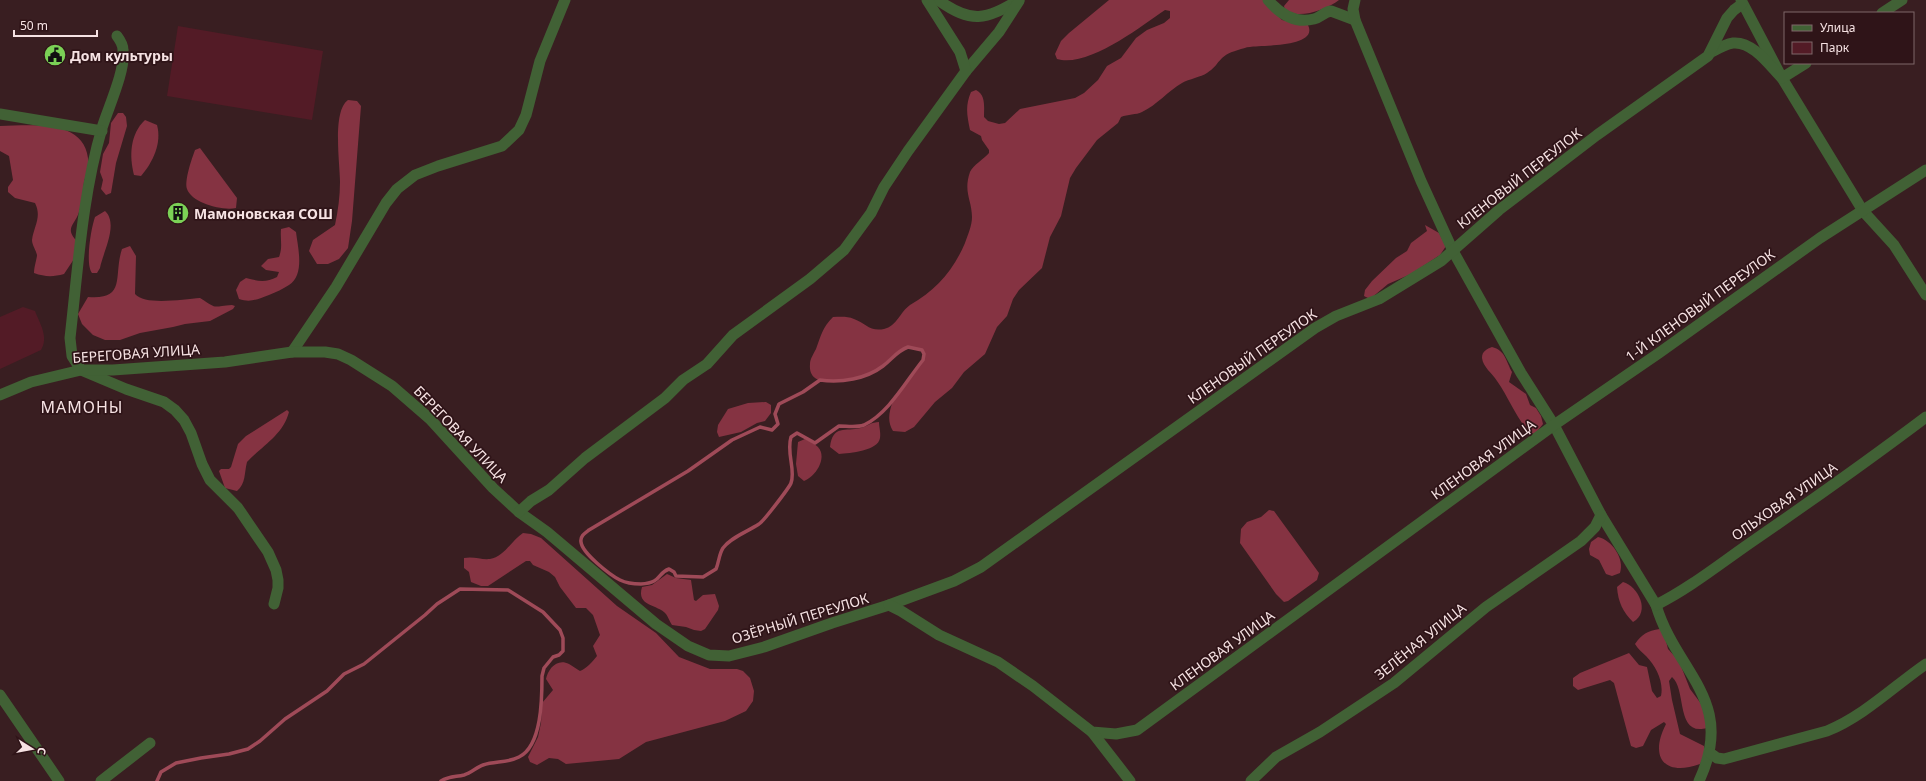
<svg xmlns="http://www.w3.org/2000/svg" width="1926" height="781" font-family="'Noto Sans',sans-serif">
	<rect width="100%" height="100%" fill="#391e21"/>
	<g fill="#531b26">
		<polygon points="178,26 323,51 312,120 167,96"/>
		<path d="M23 307 35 311C40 324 49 337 41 350L0 369V317Z"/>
	</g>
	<g fill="#853342">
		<path d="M1109 0H1263L1282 20 1308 25C1319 48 1260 45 1250 47 1246 47 1242 49 1238 50 1217 56 1221 64 1207 73 1201 77 1189 79 1182 83 1168 91 1157 105 1142 112 1136 115 1128 114 1121 117L1118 123 1097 140 1076 168 1070 178 1061 216 1050 237 1042 268 1019 290 1013 299 1007 316 997 327 985 354 964 372 952 388 935 402 914 427 905 432 893 431C887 422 889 411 893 401L923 360 924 354 922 350C917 348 911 346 907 347 893 351 887 365 874 371 861 377 807 395 810 364 810 359 814 353 816 349 821 336 822 328 833 317 840 317 847 316 854 319 865 323 870 332 884 329 897 326 900 312 910 305 936 290 953 271 965 243 968 234 972 226 972 217 972 200 963 192 970 172 973 165 984 159 989 153V150L982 140 981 136 970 130C967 115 965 106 971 92L976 90C986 95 984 107 984 117L988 121 999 124 1005 123 1020 109 1075 98 1084 93 1098 80 1107 66 1121 58 1136 38 1147 30 1164 23 1170 18V11L1165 10C1140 27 1088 68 1057 59L1055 54 1061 41 1069 33Z"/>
		<path d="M1289 0H1339C1329 8 1310 15 1297 14 1293 14 1288 11 1285 10L1284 6Z"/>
		<path d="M348 100 357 101 361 106 352 221 348 248 339 259 328 264H317L309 251 313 240 335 225C338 211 340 196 340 182 340 164 332 111 348 100Z"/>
		<polygon points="118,113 123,113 126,117 127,126 116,163 111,193 106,195 101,189 103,180 100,172 103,154 109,143 111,123"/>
		<path d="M145 120 157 125C162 143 153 162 141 176L134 175C129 156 130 134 145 120Z"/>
		<path d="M0 126C29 126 83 118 88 158 89 165 86 175 84 182 83 192 82 203 79 212 75 225 64 228 77 241L76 256 64 274C53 277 45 277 34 273 34 267 37 258 37 255 36 250 32 245 32 240 34 226 42 217 35 203L15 198 8 192V187L13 180 9 156 0 151Z"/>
		<path d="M200 148 237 198 236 208C222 211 192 203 187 189 184 181 192 158 195 150Z"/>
		<path d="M105 211C119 224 103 252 100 268L97 273H92C85 264 91 228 95 217Z"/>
		<polygon points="1425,225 1439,233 1446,246 1440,255 1411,274 1388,284 1370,299 1364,296 1365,290 1372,281 1396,258 1407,251 1411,243 1427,231"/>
		<path d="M289 227 296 232C298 248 305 275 289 285 283 289 276 292 269 295 258 299 251 303 239 299L236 290 240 282 246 278C257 281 266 283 277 277L279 272 266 270 261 266 268 259 279 257C283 247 280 239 281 229Z"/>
		<path d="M130 246 136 256 135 294C145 306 184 299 200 298 218 309 210 307 232 305L235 306 233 309 210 321 185 324 173 327 140 333 120 340H105L93 335 82 324 78 314 88 297C127 300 113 276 122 249Z"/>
		<path d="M1492 347C1505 350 1506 361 1512 372L1509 382 1526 394 1530 405 1536 408 1541 416 1543 424 1535 434 1530 433C1516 418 1509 398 1497 381 1492 373 1483 367 1482 358 1482 351 1487 349 1492 347Z"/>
		<polygon points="766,402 771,405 771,413 765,421 757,423 741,432 719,437 717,432 718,425 728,409 748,403"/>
		<path d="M287 410 289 412C283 435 262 446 247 462 244 474 246 483 237 491L225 488 219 471 221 469H229L231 467 238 444 246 436Z"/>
		<path d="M879 422C879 427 881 433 880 438 878 451 850 453 839 454L830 447C833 424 845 432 861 428 867 426 872 422 879 422Z"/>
		<path d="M805 439C809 441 815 444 818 447 828 458 815 477 804 481L798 476 796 464 798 442Z"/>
		<polygon points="1269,510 1274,511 1319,573 1317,580 1288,601 1284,602 1276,594 1240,543 1241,529 1247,522 1261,517"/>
		<path d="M523 533 531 534 541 538 617 606 656 633 679 657 710 669H737L743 671 750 678 754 691 753 701 746 711 725 721 646 742 619 759 566 764 558 759 549 758 537 765 530 762 528 757 538 737 541 723 542 703 553 690 546 679C548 669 557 658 569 664 573 666 576 669 580 671 586 669 593 661 597 656L593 646 600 635 593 615 586 608H576L560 587 555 577 549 572 533 565 530 561H526L488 586H481L471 582 469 572 464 568V558C474 556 481 560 490 559 504 557 512 540 523 533Z"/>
		<path d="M1598 537C1612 540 1625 559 1620 573L1612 576 1606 574 1599 560 1590 555 1589 549 1591 542Z"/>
		<path d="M667 574 676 578 691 580 694 600 696 601 703 595 715 594 719 606 718 610 705 629 701 631 694 630 686 627 672 625C670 622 668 617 666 614 658 604 636 607 642 587L652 585Z"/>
		<path d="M1623 582C1638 586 1651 612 1633 622 1623 612 1618 602 1617 587Z"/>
		<path d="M1660 629 1665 637 1668 649 1679 661 1690 689 1702 705 1707 728C1675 737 1687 689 1672 677L1669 681 1672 700 1680 734 1704 746 1705 755 1700 764C1664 777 1649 757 1666 724L1664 722 1651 730 1643 746 1636 748 1631 746 1614 683 1610 680 1578 690 1573 686V678L1580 673 1629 653 1639 665 1647 667 1652 691 1657 698 1661 696C1664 682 1656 666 1646 656 1642 652 1638 649 1635 644 1642 634 1647 631 1660 629Z"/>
	</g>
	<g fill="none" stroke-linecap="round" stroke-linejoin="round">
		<g stroke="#9f4a58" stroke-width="3.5">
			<path d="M908 347 922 350 924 354 923 360C906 381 889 413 864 425 856 428 847 426 839 426L815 443 797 433 791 437C786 453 796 470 791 483 789 488 763 522 759 524 747 532 731 537 723 548 719 554 719 562 716 569L703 577 676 576 674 572 669 569C657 573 662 583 641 584 634 584 626 583 620 580 610 575 582 553 581 542 580 536 585 533 589 530L688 471 732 440 760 427 772 430 778 424 775 414 779 404 803 392 820 380C841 383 866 379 883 366 892 359 897 351 908 347Z"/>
			<path d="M157 781 161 772 176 763 201 758 229 754 248 749 260 741 285 719 327 691 344 674 364 664 425 615 437 604 460 589 508 590 543 612 560 630 563 638V651L559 655 553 657 544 668 542 676C542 698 542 746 519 757 508 763 495 761 483 765 477 767 471 773 464 775 456 777 449 776 441 781"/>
		</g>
		<g stroke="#416135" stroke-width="11">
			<path d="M938 0C972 24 985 20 1019 0"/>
			<path d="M1268 0C1280 14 1295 24 1314 19 1321 17 1324 12 1331 11L1355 20"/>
			<path d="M1355 0 1353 9 1355 20 1421 181 1453 251 1521 373 1554 425 1601 515 1656 605C1676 673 1737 700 1699 781"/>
			<polyline points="1741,0 1782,78 1863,211 1894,245 1926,295"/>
			<polyline points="1882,13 1902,0"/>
			<path d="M117 36C120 40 123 44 123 50 126 70 108 108 102 128 82 196 78 269 70 338L72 356 81 370 126 389 164 402 175 410 184 420 191 433 202 464 210 480 238 508 268 552 276 570 278 580V588L274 604"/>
			<path d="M1710 53C1717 49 1725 44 1733 43 1753 41 1770 66 1782 78L1806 63"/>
			<polyline points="966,71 999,32 1019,1"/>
			<polyline points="0,114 102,131"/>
			<polyline points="292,352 336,287 386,203 397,189 415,175 438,166 502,146 519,130 526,115 540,61 565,0"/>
			<polyline points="0,395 31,382 81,370 113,370 225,362 292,352 325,352 338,354 351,360 392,386 430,419 493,488 519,512 547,532 656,624 688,646 709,655 729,656 764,647 832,623 889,605 954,581 981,567 1315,328 1336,316 1379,299 1441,261 1499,210 1597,135 1708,56 1727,18 1734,10 1742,4"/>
			<polyline points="519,512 531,501 549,490 585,458 665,398 683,380 707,364 733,335 810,279 844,250 871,213 884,187 908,151 966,71 960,52 927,0"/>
			<polyline points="889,605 901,611 939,635 998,662 1033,686 1092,732 1116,734 1137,730 1554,425 1659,353 1820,238 1926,170"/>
			<path d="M1656 605C1690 588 1721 563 1753 541 1811 501 1869 460 1926 417"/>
			<polyline points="0,695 59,781"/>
			<polyline points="1092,732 1130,781"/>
			<path d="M1710 753 1717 758 1724 759 1827 731C1864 716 1894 686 1926 664"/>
			<polyline points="101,781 150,743"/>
			<polyline points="1251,781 1276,757 1320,732 1394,683 1486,607 1581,541 1595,527 1601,515"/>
		</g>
	</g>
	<defs>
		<g id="civic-disc" transform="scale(1.15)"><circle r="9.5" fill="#7bd156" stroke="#2f1418"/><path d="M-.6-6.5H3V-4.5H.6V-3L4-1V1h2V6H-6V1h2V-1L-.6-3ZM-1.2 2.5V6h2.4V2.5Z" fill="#111"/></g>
		<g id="building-disc" transform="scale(1.15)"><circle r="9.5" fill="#7bd156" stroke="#2f1418"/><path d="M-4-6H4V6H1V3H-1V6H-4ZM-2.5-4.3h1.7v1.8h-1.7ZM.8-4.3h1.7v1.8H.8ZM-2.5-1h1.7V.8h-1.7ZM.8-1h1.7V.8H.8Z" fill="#111"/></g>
	</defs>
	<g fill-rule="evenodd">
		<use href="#civic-disc" x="55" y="55"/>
		<use href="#building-disc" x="178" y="213"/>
	</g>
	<g text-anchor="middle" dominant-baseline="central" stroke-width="3.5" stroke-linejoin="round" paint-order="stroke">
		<g font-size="14" font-weight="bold" fill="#f6e2e3" stroke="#2f1418" text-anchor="start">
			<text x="70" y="55">Дом культуры</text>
			<text x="194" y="213">Мамоновская СОШ</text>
		</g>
		<g font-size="14" fill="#f6e2e3" stroke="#2f1418">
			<text transform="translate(1519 178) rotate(-38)">КЛЕНОВЫЙ ПЕРЕУЛОК</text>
			<text transform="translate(1700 305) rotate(-36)">1-Й КЛЕНОВЫЙ ПЕРЕУЛОК</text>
			<text transform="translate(136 353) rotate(-4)">БЕРЕГОВАЯ УЛИЦА</text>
			<text transform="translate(1252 356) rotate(-35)">КЛЕНОВЫЙ ПЕРЕУЛОК</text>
			<text transform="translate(461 434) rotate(46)">БЕРЕГОВАЯ УЛИЦА</text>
			<text transform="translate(1483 459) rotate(-36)">КЛЕНОВАЯ УЛИЦА</text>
			<text transform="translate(1784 501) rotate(-35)">ОЛЬХОВАЯ УЛИЦА</text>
			<text transform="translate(800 618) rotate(-17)">ОЗЁРНЫЙ ПЕРЕУЛОК</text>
			<text transform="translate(1420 641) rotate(-39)">ЗЕЛЁНАЯ УЛИЦА</text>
			<text transform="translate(1222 650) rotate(-36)">КЛЕНОВАЯ УЛИЦА</text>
		</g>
		<g font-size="16" letter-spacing="1" fill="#f6e2e3" stroke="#2f1418">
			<text x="82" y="407">МАМОНЫ</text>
		</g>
	</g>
	<rect x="1784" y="12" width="130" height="52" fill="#2f1418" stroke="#7f6669"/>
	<rect x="1792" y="25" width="20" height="6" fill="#416135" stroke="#7f6669"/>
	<text x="1820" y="32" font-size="12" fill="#f6e2e3">Улица</text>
	<rect x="1792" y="42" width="20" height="12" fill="#531b26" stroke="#7f6669"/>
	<text x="1820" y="52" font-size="12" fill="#f6e2e3">Парк</text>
	<g transform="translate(32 749) rotate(101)" stroke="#2f1418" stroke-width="3" paint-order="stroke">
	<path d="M0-3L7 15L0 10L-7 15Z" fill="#f6e2e3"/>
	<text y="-6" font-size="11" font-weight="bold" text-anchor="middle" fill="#f6e2e3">С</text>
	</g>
	<path d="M14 30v6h83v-6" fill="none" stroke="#f6e2e3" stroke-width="2"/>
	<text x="20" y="30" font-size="12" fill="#f6e2e3" stroke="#2f1418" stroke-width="3" paint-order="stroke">50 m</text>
</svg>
